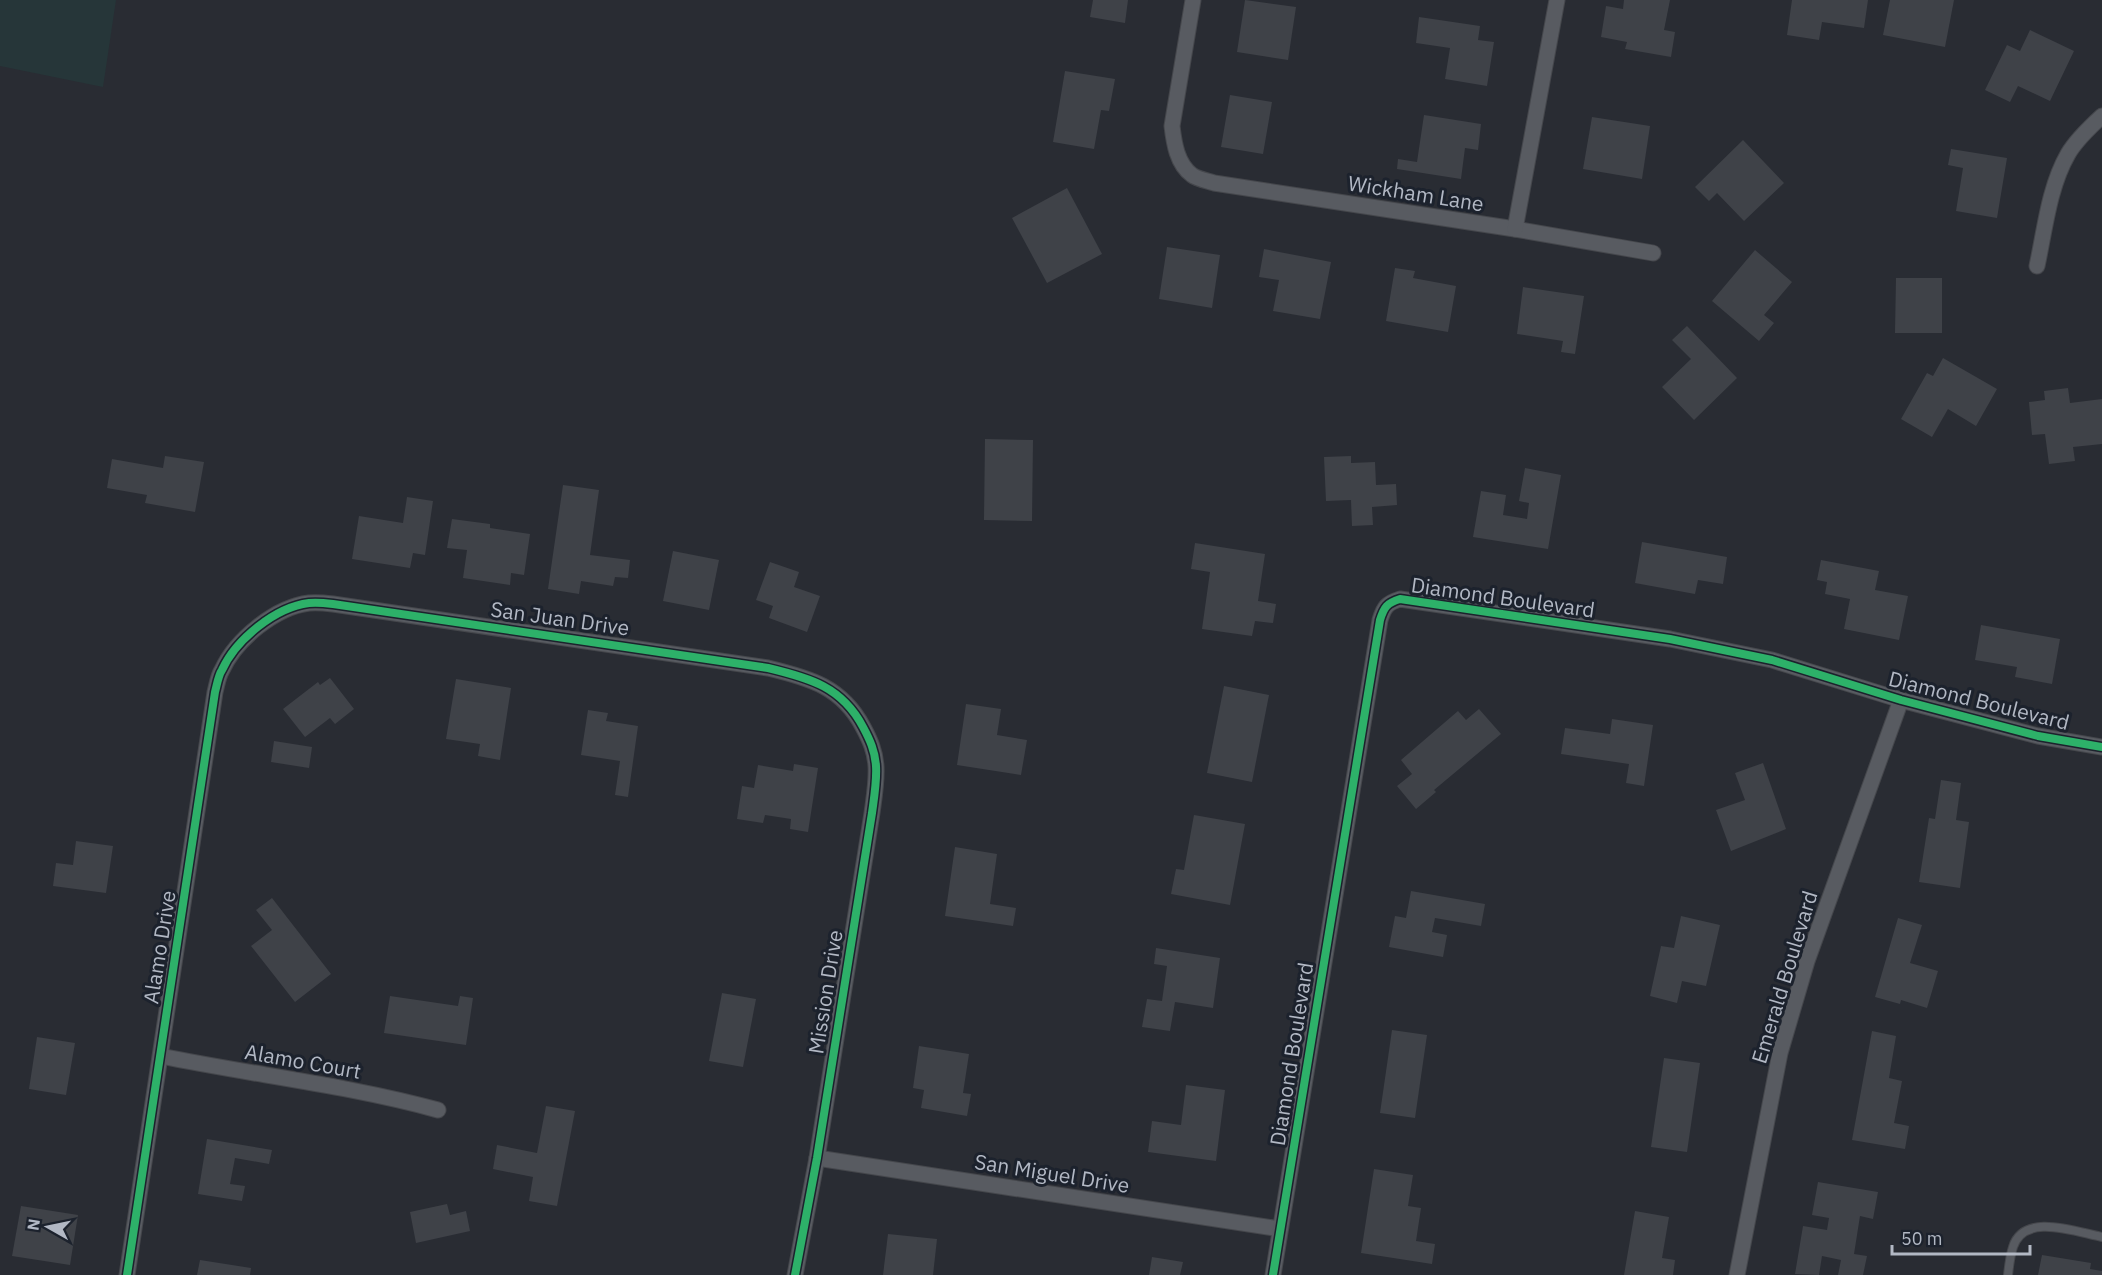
<svg xmlns="http://www.w3.org/2000/svg" width="2102" height="1275" font-family="'IBM Plex Sans',sans-serif">
	<rect width="100%" height="100%" fill="#292c33"/>
	<polygon fill="#263639" points="0,0 116,0 103,87 0,66"/>
	<g fill="#3f4248">
		<polygon points="1093,0 1128,0 1125,23 1090,17"/>
		<polygon points="1245,0 1296,7 1288,60 1237,52"/>
		<polygon points="1624,0 1670,0 1664,30 1675,32 1671,57 1625,49 1627,42 1601,37 1606,6 1623,9"/>
		<polygon points="1792,0 1868,0 1864,28 1822,22 1819,40 1787,35"/>
		<polygon points="1890,0 1954,0 1945,47 1883,35"/>
		<polygon points="1419,17 1480,26 1478,40 1494,42 1487,86 1445,79 1450,48 1416,43"/>
		<polygon points="2030,30 2074,51 2050,101 2018,86 2010,102 1985,90 2007,45 2020,51"/>
		<polygon points="1065,71 1115,79 1109,111 1101,110 1094,149 1053,142"/>
		<polygon points="1230,95 1272,102 1263,154 1221,147"/>
		<polygon points="1424,115 1481,124 1478,150 1465,148 1461,179 1397,169 1398,159 1417,162"/>
		<polygon points="1592,117 1650,126 1642,179 1583,169"/>
		<polygon points="1743,140 1784,183 1744,221 1717,193 1709,201 1695,187"/>
		<polygon points="1951,149 2007,158 1997,218 1956,211 1963,168 1948,165"/>
		<polygon points="1067,188 1102,254 1047,283 1012,218"/>
		<polygon points="1167,247 1220,255 1212,308 1159,299"/>
		<polygon points="1264,249 1331,262 1320,319 1273,311 1279,280 1259,277"/>
		<polygon points="1755,250 1792,282 1764,315 1774,323 1759,341 1712,301"/>
		<polygon points="1395,268 1415,271 1413,278 1456,286 1448,332 1386,321"/>
		<polygon points="1896,278 1942,278 1942,333 1895,333"/>
		<polygon points="1523,287 1584,296 1575,354 1561,352 1563,341 1517,334"/>
		<polygon points="1687,326 1737,378 1694,420 1662,387 1691,359 1672,340"/>
		<polygon points="1943,358 1997,389 1976,426 1948,409 1932,437 1901,419 1927,373 1933,376"/>
		<polygon points="2068,388 2070,403 2102,399 2102,444 2073,447 2075,461 2049,464 2045,434 2032,435 2029,402 2045,400 2044,391"/>
		<polygon points="985,439 1033,440 1032,521 984,520"/>
		<polygon points="165,456 204,462 195,512 145,503 147,495 107,488 112,459 163,468"/>
		<polygon points="1351,456 1351,463 1375,462 1376,485 1396,484 1397,505 1372,507 1373,525 1352,526 1351,500 1326,501 1324,457"/>
		<polygon points="1525,468 1561,475 1548,549 1473,537 1481,491 1506,495 1503,515 1527,519 1529,503 1519,501"/>
		<polygon points="563,485 599,490 590,555 630,560 628,578 615,577 613,586 581,581 579,594 548,589"/>
		<polygon points="407,497 433,501 425,555 413,553 410,568 352,559 359,516 403,523"/>
		<polygon points="452,519 490,524 490,528 530,534 524,575 511,573 510,585 463,578 467,550 447,548"/>
		<polygon points="1642,542 1727,557 1723,584 1698,580 1695,594 1635,583"/>
		<polygon points="1195,543 1265,554 1258,601 1276,604 1273,623 1255,621 1252,636 1202,629 1210,572 1191,569"/>
		<polygon points="673,551 719,560 709,610 663,601"/>
		<polygon points="1821,560 1879,571 1875,590 1908,596 1899,640 1844,629 1850,599 1825,594 1827,582 1817,580"/>
		<polygon points="770,562 799,572 794,587 820,596 807,632 769,618 773,606 756,600"/>
		<polygon points="1981,625 2060,639 2052,684 2015,677 2017,667 1975,660"/>
		<polygon points="330,678 354,709 335,724 330,718 305,737 283,709 318,682 320,685"/>
		<polygon points="456,679 511,688 500,760 478,756 480,744 446,739"/>
		<polygon points="1224,686 1269,695 1252,782 1207,773"/>
		<polygon points="966,704 1001,709 997,735 1027,740 1021,775 957,765"/>
		<polygon points="1479,709 1501,734 1434,790 1436,792 1416,809 1397,786 1412,774 1401,760 1458,711 1466,720"/>
		<polygon points="588,710 608,713 606,721 638,726 628,797 615,795 620,761 581,755"/>
		<polygon points="1612,719 1653,725 1644,786 1626,783 1629,764 1561,754 1565,728 1610,734"/>
		<polygon points="274,741 312,747 309,768 271,762"/>
		<polygon points="1763,763 1786,829 1731,851 1716,810 1745,800 1735,773"/>
		<polygon points="794,764 818,768 808,832 790,829 791,819 765,815 763,823 737,819 742,786 754,788 758,765 793,771"/>
		<polygon points="1941,780 1961,783 1956,820 1969,822 1960,888 1919,882 1929,818 1935,819"/>
		<polygon points="1194,815 1245,824 1230,905 1171,894 1176,869 1184,870"/>
		<polygon points="76,841 113,846 106,893 53,886 56,863 73,865"/>
		<polygon points="955,847 997,854 990,904 1016,908 1013,926 945,916"/>
		<polygon points="1411,891 1485,904 1481,926 1435,918 1432,932 1447,935 1443,957 1389,947 1395,916 1406,918"/>
		<polygon points="272,898 331,974 295,1002 251,946 272,930 256,910"/>
		<polygon points="1681,916 1720,925 1706,986 1682,981 1677,1003 1650,996 1661,946 1674,948"/>
		<polygon points="1898,918 1922,925 1910,963 1938,971 1927,1008 1901,1000 1900,1004 1875,997"/>
		<polygon points="1156,948 1220,958 1213,1008 1175,1002 1170,1031 1142,1027 1147,999 1162,1001 1167,966 1154,964"/>
		<polygon points="722,993 756,999 743,1067 709,1061"/>
		<polygon points="390,996 458,1006 460,996 473,998 466,1045 384,1033"/>
		<polygon points="1392,1030 1427,1035 1415,1118 1380,1113"/>
		<polygon points="1872,1031 1896,1036 1889,1078 1902,1081 1894,1123 1909,1126 1905,1149 1852,1140"/>
		<polygon points="37,1037 75,1043 66,1095 29,1089"/>
		<polygon points="919,1046 969,1054 963,1093 971,1094 967,1116 921,1108 924,1090 913,1088"/>
		<polygon points="1664,1058 1700,1063 1687,1152 1651,1147"/>
		<polygon points="1186,1085 1225,1090 1216,1161 1148,1152 1152,1121 1181,1125"/>
		<polygon points="546,1106 575,1111 557,1206 529,1201 533,1177 493,1169 497,1145 537,1153"/>
		<polygon points="207,1139 272,1150 269,1164 235,1158 230,1184 245,1186 242,1201 198,1194"/>
		<polygon points="1374,1169 1413,1175 1408,1206 1421,1208 1416,1241 1435,1244 1432,1264 1361,1253"/>
		<polygon points="1818,1182 1878,1192 1873,1219 1860,1216 1854,1254 1867,1256 1863,1275 1838,1275 1841,1260 1822,1256 1819,1275 1795,1274 1803,1226 1827,1230 1829,1218 1812,1215"/>
		<polygon points="447,1204 450,1215 466,1211 470,1231 416,1243 410,1212"/>
		<polygon points="21,1206 78,1215 70,1265 12,1256"/>
		<polygon points="1635,1211 1669,1217 1662,1258 1675,1260 1673,1275 1624,1275"/>
		<polygon points="888,1234 937,1239 933,1275 883,1275"/>
		<polygon points="2042,1255 2091,1263 2090,1269 2102,1271 2102,1275 2038,1275"/>
		<polygon points="1152,1257 1183,1262 1180,1275 1149,1275"/>
		<polygon points="200,1260 251,1268 250,1275 197,1275"/>
	</g>
	<g fill="none" stroke-linecap="round" stroke-linejoin="round">
		<g stroke="#45474c" stroke-width="10">
			<path id="lane" d="M2008 1275C2009 1266 2010 1256 2013 1247 2024 1212 2076 1232 2102 1237"/>
		</g>
		<g stroke="#45474c" stroke-width="17">
			<g id="street">
				<path d="M1193 0 1172 126C1174 143 1177 164 1192 175 1197 179 1208 181 1214 183L1515 229 1653 253"/>
				<polyline points="1515,229 1557,0"/>
				<path d="M2037 266C2045 229 2049 187 2068 154 2076 140 2090 127 2102 116"/>
				<path d="M161 1056C253 1075 347 1085 438 1110"/>
				<polyline points="817,1158 1280,1229"/>
				<path d="M127 1275 215 692C217 685 218 676 222 670 236 639 276 607 309 603 317 602 325 603 333 604L768 668C810 678 842 687 863 727 870 740 875 751 876 766 877 781 874 798 872 813L817 1158 795 1275"/>
				<path d="M1273 1275 1380 620C1384 607 1387 603 1400 599L1670 639 1772 660 1901 700 2038 736 2102 747"/>
				<polyline points="1737,1275 1780,1053 1807,961 1901,700"/>
			</g>
		</g>
		<use href="#lane" stroke="#585b61" stroke-width="8"/>
		<use href="#street" stroke="#585b61" stroke-width="15"/>
		<g stroke="#1c222d" stroke-width="11">
			<g id="cycleway">
				<path d="M127 1275 215 692C217 685 218 676 222 670 236 639 276 607 309 603 317 602 325 603 333 604L768 668C810 678 842 687 863 727 870 740 875 751 876 766 877 781 874 798 872 813L817 1158 795 1275"/>
				<path d="M1273 1275 1380 620C1384 607 1387 603 1400 599L1670 639 1772 660 1901 700 2038 736 2102 747"/>
			</g>
		</g>
		<use href="#cycleway" stroke="#2db169" stroke-width="8"/>
	</g>
	<g text-anchor="middle" dominant-baseline="central" stroke-width="6" stroke-linejoin="round" paint-order="stroke">
		<g font-size="21" fill="#b2b8c4" stroke="#1c222d">
			<text transform="translate(1416 193) rotate(9)">Wickham Lane</text>
			<text transform="translate(1503 597) rotate(8)">Diamond Boulevard</text>
			<text transform="translate(560 618) rotate(8)">San Juan Drive</text>
			<text transform="translate(1979 700) rotate(14)">Diamond Boulevard</text>
			<text transform="translate(159 947) rotate(-81)">Alamo Drive</text>
			<text transform="translate(1784 977) rotate(-73)">Emerald Boulevard</text>
			<text transform="translate(825 992) rotate(-81)">Mission Drive</text>
			<text transform="translate(1291 1054) rotate(-81)">Diamond Boulevard</text>
			<text transform="translate(303 1061) rotate(10)">Alamo Court</text>
			<text transform="translate(1052 1173) rotate(9)">San Miguel Drive</text>
		</g>
	</g>
	<g transform="translate(48 1227) rotate(279)" stroke="#1c222d" stroke-width="4.5" paint-order="stroke">
	<path d="M0-4.5L10 22L0 15L-10 22Z" fill="#b2b8c4"/>
	<text y="-9" font-size="16" font-weight="bold" text-anchor="middle" fill="#b2b8c4">N</text>
	</g>
	<path d="M1892 1245v9h138v-9" fill="none" stroke="#b2b8c4" stroke-width="3"/>
	<text x="1901" y="1245" font-size="18" fill="#b2b8c4" stroke="#1c222d" stroke-width="4.5" paint-order="stroke">50 m</text>
</svg>
